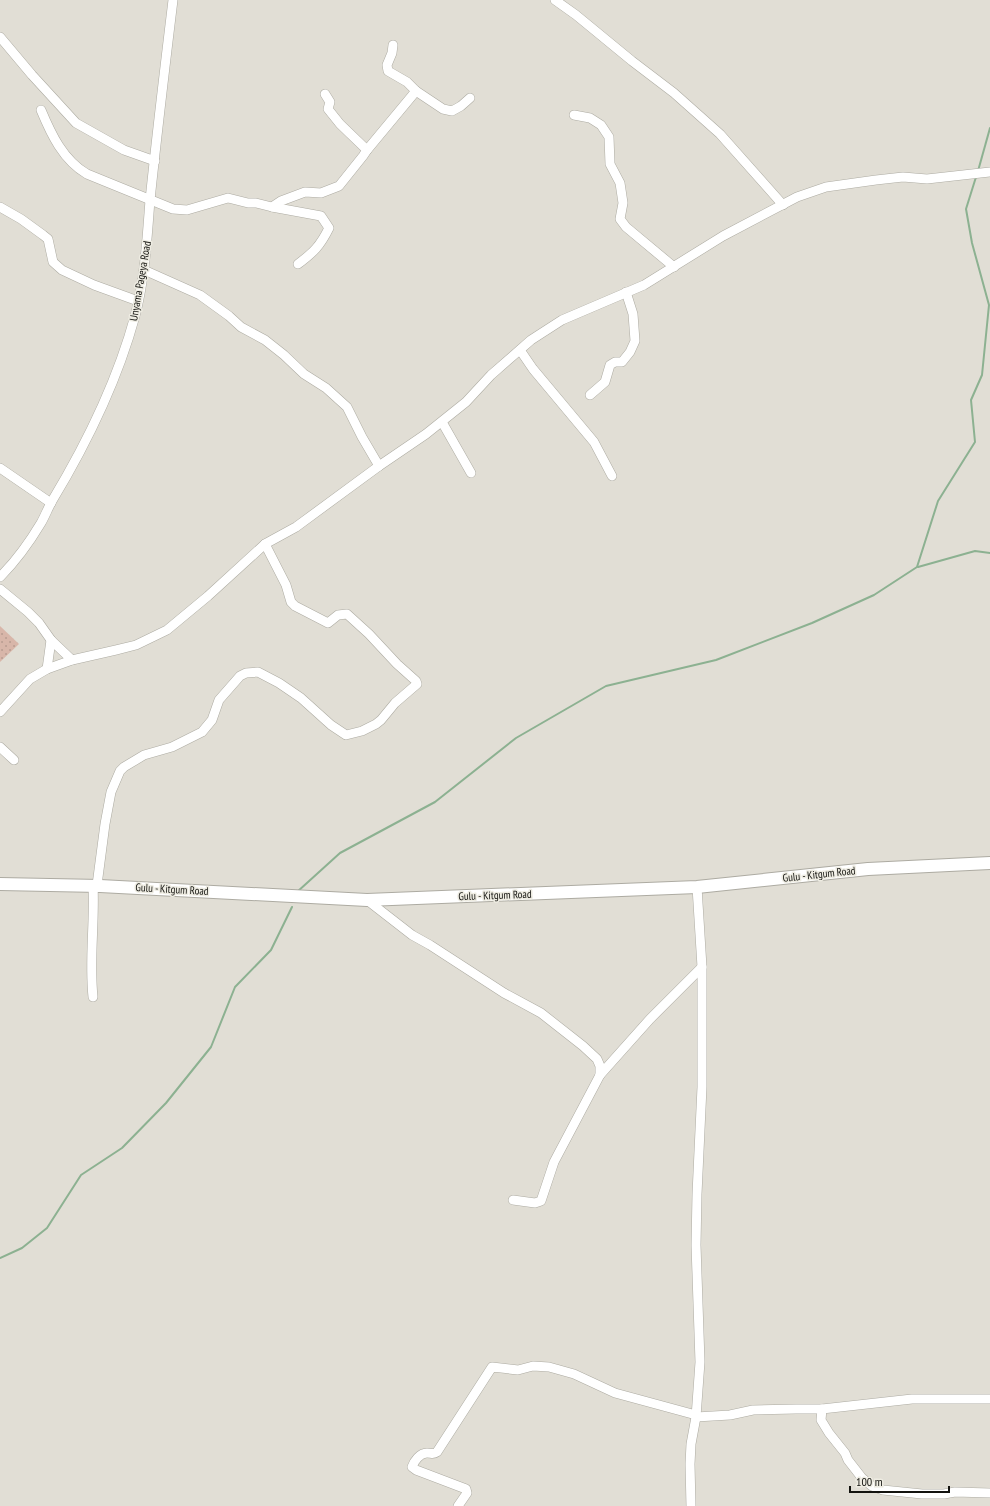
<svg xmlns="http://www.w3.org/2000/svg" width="990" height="1506" font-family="'PT Sans Narrow',sans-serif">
	<defs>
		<pattern id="park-dots" width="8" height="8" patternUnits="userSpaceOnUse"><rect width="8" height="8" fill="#d8b6a9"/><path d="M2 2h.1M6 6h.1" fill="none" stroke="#b89c90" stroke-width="1.8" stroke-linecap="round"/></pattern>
	</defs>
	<rect width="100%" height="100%" fill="#e1ded5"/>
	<polygon fill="url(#park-dots)" points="0,626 19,644 0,662"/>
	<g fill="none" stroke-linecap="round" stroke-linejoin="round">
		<g stroke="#8cb191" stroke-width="2">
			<polyline points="978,171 990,128"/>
			<polyline points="918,567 975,551 990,553"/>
			<polyline points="297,892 340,853 435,802 516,738 606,686 716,660 812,623 874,595 917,567 938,501 975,442 971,400 982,375 989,305 972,243 966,209 976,177"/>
			<polyline points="0,1258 22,1248 47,1228 81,1175 122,1148 166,1103 211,1047 235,987 271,950 292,907"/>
		</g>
		<g stroke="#adaba2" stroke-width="10">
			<g id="minor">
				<polyline points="555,0 576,15 632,61 674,93 720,134 783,205"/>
				<polyline points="0,37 32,75 76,123 124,150 155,161"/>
				<polyline points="416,91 443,109 452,111 461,106 470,98"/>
				<polyline points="325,94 330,102 328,109 340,124 367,150"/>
				<path d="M41 110C51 134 63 160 87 174L173 209 187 210 228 198 248 203H256L272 207 281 201 305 192 321 193 339 186 363 156 367 150 416 91 407 82 388 71 387 65 392 53 393 45"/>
				<polyline points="574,115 590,118 601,125 609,137 610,164 620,183 623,203 620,219 626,227 674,267"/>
				<polyline points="0,207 21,219 43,235 48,239 53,262 62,270 94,285 138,301"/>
				<path d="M272 207 321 216 329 228C320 246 314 252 298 264"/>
				<polyline points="144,270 200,295 229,316 241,327 265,340 284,355 304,374 326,388 347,407 362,437 379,466"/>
				<polyline points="520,350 533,369 594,442 612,476"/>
				<polyline points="590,395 605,382 610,365 615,362 622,362 630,352 635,341 633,314 626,292"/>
				<polyline points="442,422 471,473"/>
				<polyline points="0,468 51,503"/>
				<path d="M0 577C16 561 29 543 41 523 45 516 48 508 52 501 87 443 117 382 135 316 145 278 147 239 150 200 157 133 165 66 173 0"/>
				<polyline points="0,589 28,612 39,623 51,640 72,660"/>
				<polyline points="47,669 51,640"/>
				<polyline points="0,712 30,679 47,669 72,660 116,650 136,645 167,630 208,596 265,544 296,527 379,466 426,434 466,402 491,375 531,340 562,320 644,285 723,236 797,197 826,187 876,180 903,177 927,179 990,172"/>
				<polyline points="0,747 14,760"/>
				<polyline points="97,885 105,824 111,792 120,771 124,767 144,755 172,747 202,732 212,720 219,700 240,676 246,673 258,672 279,683 301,698 331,725 346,735 362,731 376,724 381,720 395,703 417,684 416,681 397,664 369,634 347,614 338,615 328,623 295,606 291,602 286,585 265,544"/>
				<polyline points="367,900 412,935 430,945 504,993 541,1013 583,1046 597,1059 600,1066 600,1075"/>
				<path d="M93 997C89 959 95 922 93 885"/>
				<polyline points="513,1200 535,1203 541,1201 554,1162 600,1075 650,1019 702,967"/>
				<polyline points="822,1409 821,1420 829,1433 845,1453 848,1460 862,1478 872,1486 883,1490 922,1494 944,1494 955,1492 990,1493"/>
				<polyline points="696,1417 730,1415 753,1410 796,1409 822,1409 912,1399 990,1399"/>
				<path d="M458 1506 467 1493 466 1489 416 1470 412 1467C414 1461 420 1453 427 1453 432 1453 433 1455 437 1452L492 1367 518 1370 533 1366 549 1367 574 1374 615 1393 696 1415"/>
				<polyline points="691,1506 690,1464 691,1444 696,1417 700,1362 696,1245 697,1194 702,1087 702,967 697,887"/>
			</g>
		</g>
		<g stroke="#adaba2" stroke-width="14">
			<polyline id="major" points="0,884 100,886 367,900 697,887 868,869 990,863"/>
		</g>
		<use href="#minor" stroke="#fff" stroke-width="9"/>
		<use href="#major" stroke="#fff" stroke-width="12"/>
	</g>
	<g text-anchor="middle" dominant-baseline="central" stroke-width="3" stroke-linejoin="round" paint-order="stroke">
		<g font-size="11" fill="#13130f" stroke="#eeece2">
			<text transform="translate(140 281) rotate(-80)">Unyama Pageya Road</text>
			<text transform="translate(819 874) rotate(-6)">Gulu - Kitgum Road</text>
			<text transform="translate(172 889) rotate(3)">Gulu - Kitgum Road</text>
			<text transform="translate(495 895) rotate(-2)">Gulu - Kitgum Road</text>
		</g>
	</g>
	<path d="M850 1486v6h99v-6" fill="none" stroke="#13130f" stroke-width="2"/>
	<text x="856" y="1486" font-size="12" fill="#13130f" stroke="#eeece2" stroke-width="3" paint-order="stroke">100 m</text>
</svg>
